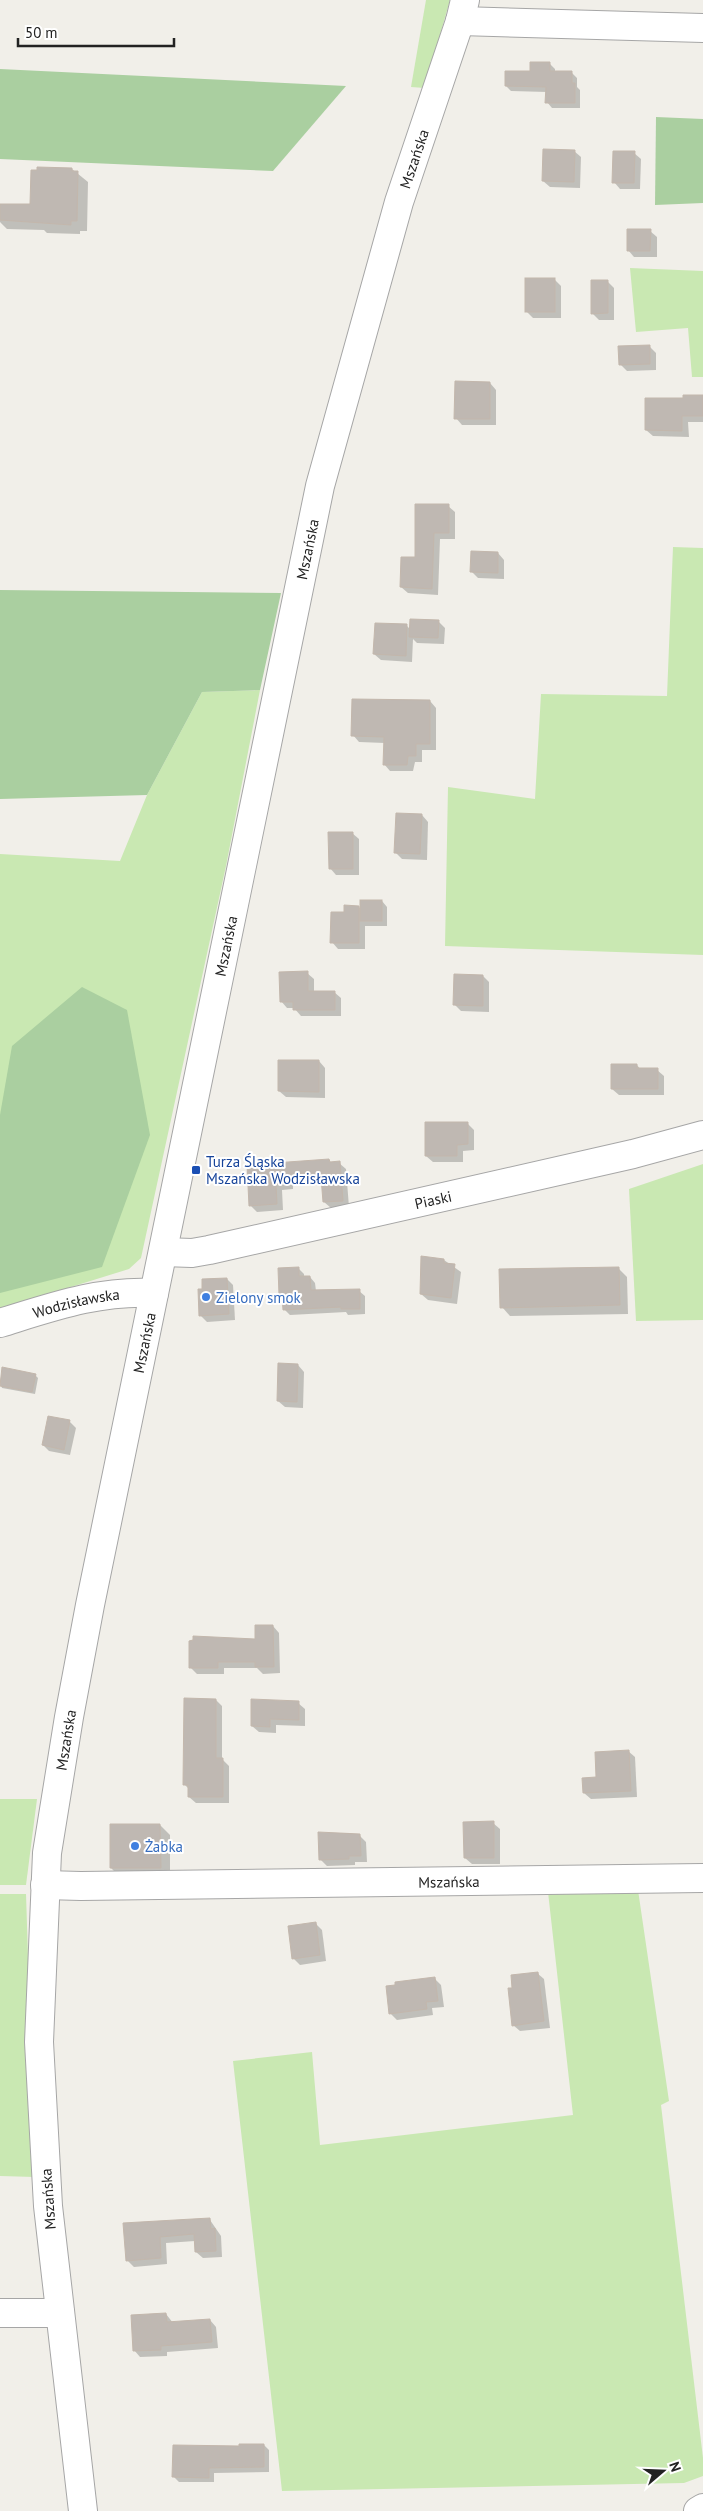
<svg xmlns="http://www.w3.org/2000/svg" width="703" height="2511" font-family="'PT Sans',sans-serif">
	<rect width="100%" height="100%" fill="#f1efe9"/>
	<g fill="#c9e8b2">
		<polygon points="426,0 450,0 425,88 411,87"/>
		<polygon points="630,268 703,271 703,377 692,377 688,328 636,332"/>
		<polygon points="673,547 703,548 703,955 445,946 448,787 535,799 541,694 667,696"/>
		<polygon points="260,690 226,866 141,1258 129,1269 0,1309 0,854 120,861 147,795 202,692"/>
		<polygon points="703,1164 703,1320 636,1321 629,1189"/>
		<polygon points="0,1799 37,1799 26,1885 0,1885"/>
		<polygon points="638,1890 669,2101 661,2105 703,2458 703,2476 684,2483 282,2491 233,2061 312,2052 320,2145 573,2115 548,1892"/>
		<polygon points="0,1894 26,1894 35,2177 0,2176"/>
	</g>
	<g fill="#aacfa0">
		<polygon points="0,69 346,86 273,171 0,159"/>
		<polygon points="656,117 703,119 703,203 655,205"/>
		<polygon points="0,590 281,593 260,690 202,692 147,795 0,799"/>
		<polygon points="82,987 127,1010 150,1135 102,1267 0,1293 0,1115 12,1046"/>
	</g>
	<g fill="#0003">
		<polygon points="550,64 555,69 555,73 572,73 577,78 577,87 580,90 580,108 552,108 547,102 547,92 511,91 506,86"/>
		<polygon points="574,151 581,157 580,188 550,187 543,181"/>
		<polygon points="634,153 641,159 640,189 620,189 614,182"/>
		<polygon points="72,169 88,182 87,231 80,231 80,234 47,233 44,230 7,229 0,222 0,205 31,205"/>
		<polygon points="650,231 657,237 657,257 634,257 628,250"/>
		<polygon points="554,279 561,286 561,318 533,318 527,312"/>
		<polygon points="607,281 614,288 614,320 599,320 592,313"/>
		<polygon points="649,346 656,353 656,370 627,371 620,364"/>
		<polygon points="490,383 496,390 496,425 462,425 456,418"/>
		<polygon points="703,398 703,422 688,422 689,437 653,436 646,430"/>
		<polygon points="448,506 455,512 455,539 440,539 438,595 408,593 401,587"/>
		<polygon points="498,553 504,560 504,579 478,578 472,572"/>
		<polygon points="438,621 445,628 444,644 417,643 413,639 412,662 381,660 374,654 407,626 410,629"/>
		<polygon points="430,701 436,708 436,750 422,750 422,762 415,762 413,771 390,771 384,764 385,743 359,742 353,735"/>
		<polygon points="422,815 428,822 427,860 402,859 395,852"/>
		<polygon points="352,833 359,839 359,875 336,875 330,868"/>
		<polygon points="382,901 387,907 387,926 365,926 365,949 338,949 332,942 359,907 361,909"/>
		<polygon points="307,973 314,979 314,992 334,992 341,998 341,1016 301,1016 294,1008 287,1008 281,1001"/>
		<polygon points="483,976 489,982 489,1012 461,1011 455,1005"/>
		<polygon points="319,1061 325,1068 325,1098 286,1097 279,1091"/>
		<polygon points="637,1065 641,1070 657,1070 664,1076 664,1095 619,1095 612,1089"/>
		<polygon points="467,1123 474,1130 474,1150 463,1151 463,1162 433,1162 426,1156"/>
		<polygon points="329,1161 331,1163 339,1163 346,1169 349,1207 331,1208 324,1202 323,1183 293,1185 293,1189 282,1190 283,1210 257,1212 251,1206 248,1166"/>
		<polygon points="444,1260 461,1272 457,1304 428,1300 421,1294"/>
		<polygon points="298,1268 304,1274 304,1277 310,1277 315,1283 316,1291 359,1291 365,1296 365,1314 348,1315 346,1312 290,1315 284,1309 283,1298 280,1294"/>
		<polygon points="618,1268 627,1277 628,1314 510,1316 502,1307"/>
		<polygon points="227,1279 233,1285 235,1320 207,1322 200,1315"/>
		<polygon points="298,1365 304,1372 303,1408 285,1407 278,1401"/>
		<polygon points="3,1368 35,1375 38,1378 35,1394 2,1388 0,1382"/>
		<polygon points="69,1421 76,1428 70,1455 49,1451 43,1445"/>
		<polygon points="273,1626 279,1633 280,1673 263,1674 257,1668 224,1668 224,1674 197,1674 190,1667 257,1640"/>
		<polygon points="216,1700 222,1706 222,1759 229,1766 229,1803 196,1803 189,1797 189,1789 184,1784"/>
		<polygon points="298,1703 305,1709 305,1726 276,1725 276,1733 259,1732 252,1726"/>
		<polygon points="628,1751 635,1757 637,1797 591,1799 584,1793"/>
		<polygon points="493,1823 500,1829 500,1864 472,1864 465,1858"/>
		<polygon points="160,1825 170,1835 170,1877 121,1878 111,1868"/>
		<polygon points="348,1833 359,1835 366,1842 367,1862 355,1862 355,1865 327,1866 320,1859 319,1834"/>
		<polygon points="316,1924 322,1930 326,1961 300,1965 293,1958"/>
		<polygon points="537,1973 544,1979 550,2028 520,2031 513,2025 514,1989"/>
		<polygon points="434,1978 441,1985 444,2007 432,2008 433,2015 397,2020 390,2013"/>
		<polygon points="210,2220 221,2236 222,2257 203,2258 196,2252 195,2241 166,2243 167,2264 134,2267 127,2260 124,2224"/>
		<polygon points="166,2314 173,2323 210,2320 216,2327 218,2348 167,2352 167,2356 140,2357 134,2350"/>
		<polygon points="264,2445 269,2450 269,2472 214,2473 214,2482 179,2482 174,2477 241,2447"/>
	</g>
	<g fill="#bfb8b2" stroke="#c3b7ac">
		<polygon points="530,62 550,62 550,71 572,71 572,83 575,83 575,103 545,103 546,87 505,86 505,71 530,71"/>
		<polygon points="543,149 575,150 574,182 542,181"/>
		<polygon points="613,151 635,151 634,183 612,183"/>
		<polygon points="37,167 72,168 72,171 78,171 77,221 71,221 71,225 0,220 0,204 30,204 31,170 37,170"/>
		<polygon points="627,229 651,229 650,251 627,251"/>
		<rect x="525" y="278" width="30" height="34"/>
		<polygon points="591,280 608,280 608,313 591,314"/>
		<polygon points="650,345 650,364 619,365 618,346"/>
		<polygon points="455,381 490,382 490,419 454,419"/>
		<polygon points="683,395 703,395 703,416 682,416 682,431 645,430 645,398 683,398"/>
		<polygon points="415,504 449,504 449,533 434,533 432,589 400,587 401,557 415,557"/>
		<polygon points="471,551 498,552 498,573 470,572"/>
		<polygon points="410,619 439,620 438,638 409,637"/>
		<polygon points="375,623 407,624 406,656 373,654"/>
		<polygon points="352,699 430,700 430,744 416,744 416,756 408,756 407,765 383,765 384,737 351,736"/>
		<polygon points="396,813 422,814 420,854 394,853"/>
		<polygon points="328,832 353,832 353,869 329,869"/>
		<rect x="360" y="900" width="22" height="21"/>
		<polygon points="344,905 359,906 359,943 330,943 331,912 344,912"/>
		<polygon points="308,971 308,991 335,991 335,1010 293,1010 293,1002 280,1002 279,972"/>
		<polygon points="454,974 483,975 483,1006 453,1005"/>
		<polygon points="278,1060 319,1060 319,1092 278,1091"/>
		<polygon points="611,1064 637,1064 637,1068 658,1068 658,1089 611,1089"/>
		<polygon points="425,1122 468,1122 468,1144 457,1145 457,1156 425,1156"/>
		<polygon points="329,1159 330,1162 340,1161 343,1201 323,1202 321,1177 287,1179 287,1183 276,1184 277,1204 249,1206 247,1165"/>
		<polygon points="421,1256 444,1259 444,1263 455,1264 451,1298 420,1294"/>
		<polygon points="299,1267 299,1276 310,1276 311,1290 360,1289 360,1309 341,1309 341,1307 283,1310 282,1295 279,1295 278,1268"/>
		<polygon points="619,1267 620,1305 500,1308 499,1269"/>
		<polygon points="227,1278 229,1314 199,1316 198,1289 202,1289 202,1279"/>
		<polygon points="278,1363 298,1364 297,1402 277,1401"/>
		<polygon points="2,1367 36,1374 32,1392 0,1386"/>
		<polygon points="48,1416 70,1420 64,1450 42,1445"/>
		<polygon points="255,1625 273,1625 274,1667 255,1667 255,1662 218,1662 218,1668 189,1668 189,1641 193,1640 193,1636 255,1639"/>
		<polygon points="184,1698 216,1699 216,1758 223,1758 223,1797 188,1797 188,1785 183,1785"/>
		<polygon points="251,1699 299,1701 299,1720 270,1719 270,1727 251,1726"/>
		<polygon points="629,1750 631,1791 583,1793 582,1778 596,1777 595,1752"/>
		<polygon points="494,1821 494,1858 464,1858 463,1822"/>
		<polygon points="110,1824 160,1824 161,1868 110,1868"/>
		<polygon points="318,1832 360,1834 361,1856 349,1856 349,1859 319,1860"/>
		<polygon points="316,1922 320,1955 292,1959 288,1926"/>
		<polygon points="538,1972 544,2021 512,2026 508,1988 512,1988 511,1975"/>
		<polygon points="435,1977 438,2001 426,2002 427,2009 389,2014 386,1986 395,1985 395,1982"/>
		<polygon points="210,2218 211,2229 215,2228 216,2251 195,2252 194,2234 160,2237 161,2258 126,2261 123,2223"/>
		<polygon points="166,2313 167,2322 210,2319 212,2342 161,2346 161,2350 133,2351 131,2315"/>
		<polygon points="239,2444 264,2444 264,2467 209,2468 209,2478 172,2477 173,2445 239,2446"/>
	</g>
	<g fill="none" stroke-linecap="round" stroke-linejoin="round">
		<g stroke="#a6a6a6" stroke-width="30">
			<g id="minor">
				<polyline points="460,21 703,28"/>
				<path id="s1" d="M163 1252 192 1253 209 1250 633 1154 703 1135"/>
				<path id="s2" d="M0 1323C52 1307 99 1290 154 1293"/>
				<path id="s3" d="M45 1885 81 1886 703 1878"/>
				<polyline points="0,2313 60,2313"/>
				<path id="s4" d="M83 2511 48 2206 39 2042 47 1853 69 1717 90 1605 320 486 399 202 460 21 465 0"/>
				<polyline points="698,2511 703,2508"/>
			</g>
		</g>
		<use href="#minor" stroke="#fff" stroke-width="28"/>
	</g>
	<rect fill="#1a4fb4" stroke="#fff" stroke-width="2" x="191" y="1165" width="10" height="10" rx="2.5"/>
	<g fill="#3f7fe0" stroke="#fff" stroke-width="2">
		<circle cx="206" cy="1297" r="5"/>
		<circle cx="135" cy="1846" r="5"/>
	</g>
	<g text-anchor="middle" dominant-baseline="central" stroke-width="4" stroke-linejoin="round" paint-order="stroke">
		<g font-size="15" fill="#222" stroke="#fff">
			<text stroke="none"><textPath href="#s4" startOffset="2395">Mszańska</textPath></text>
			<text stroke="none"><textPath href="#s4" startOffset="1990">Mszańska</textPath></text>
			<text stroke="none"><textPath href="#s4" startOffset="1585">Mszańska</textPath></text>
			<text stroke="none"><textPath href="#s1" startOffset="276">Piaski</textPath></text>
			<text stroke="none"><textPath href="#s2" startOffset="79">Wodzisławska</textPath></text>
			<text stroke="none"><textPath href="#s4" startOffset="1180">Mszańska</textPath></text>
			<text stroke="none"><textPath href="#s4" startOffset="775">Mszańska</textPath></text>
			<text stroke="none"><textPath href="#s3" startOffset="404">Mszańska</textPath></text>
			<text transform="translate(48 2199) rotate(-94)">Mszańska</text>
		</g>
		<g font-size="15" fill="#164399" stroke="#fff" text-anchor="start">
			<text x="206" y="1161">Turza Śląska<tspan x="206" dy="17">Mszańska Wodzisławska</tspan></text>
		</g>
		<g font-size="15" fill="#366cbe" stroke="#fff" text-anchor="start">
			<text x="216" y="1297">Zielony smok</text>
			<text x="145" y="1846">Żabka</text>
		</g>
	</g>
	<g transform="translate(663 2471) rotate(71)" stroke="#ffffff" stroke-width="4" paint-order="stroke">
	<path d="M0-4L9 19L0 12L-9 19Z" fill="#222222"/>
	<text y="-8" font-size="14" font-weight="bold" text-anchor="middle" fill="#222222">N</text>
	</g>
	<path d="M18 38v8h156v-8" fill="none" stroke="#222222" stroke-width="2.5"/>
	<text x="25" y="38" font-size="15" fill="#222222" stroke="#ffffff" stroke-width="4" paint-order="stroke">50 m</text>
</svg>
